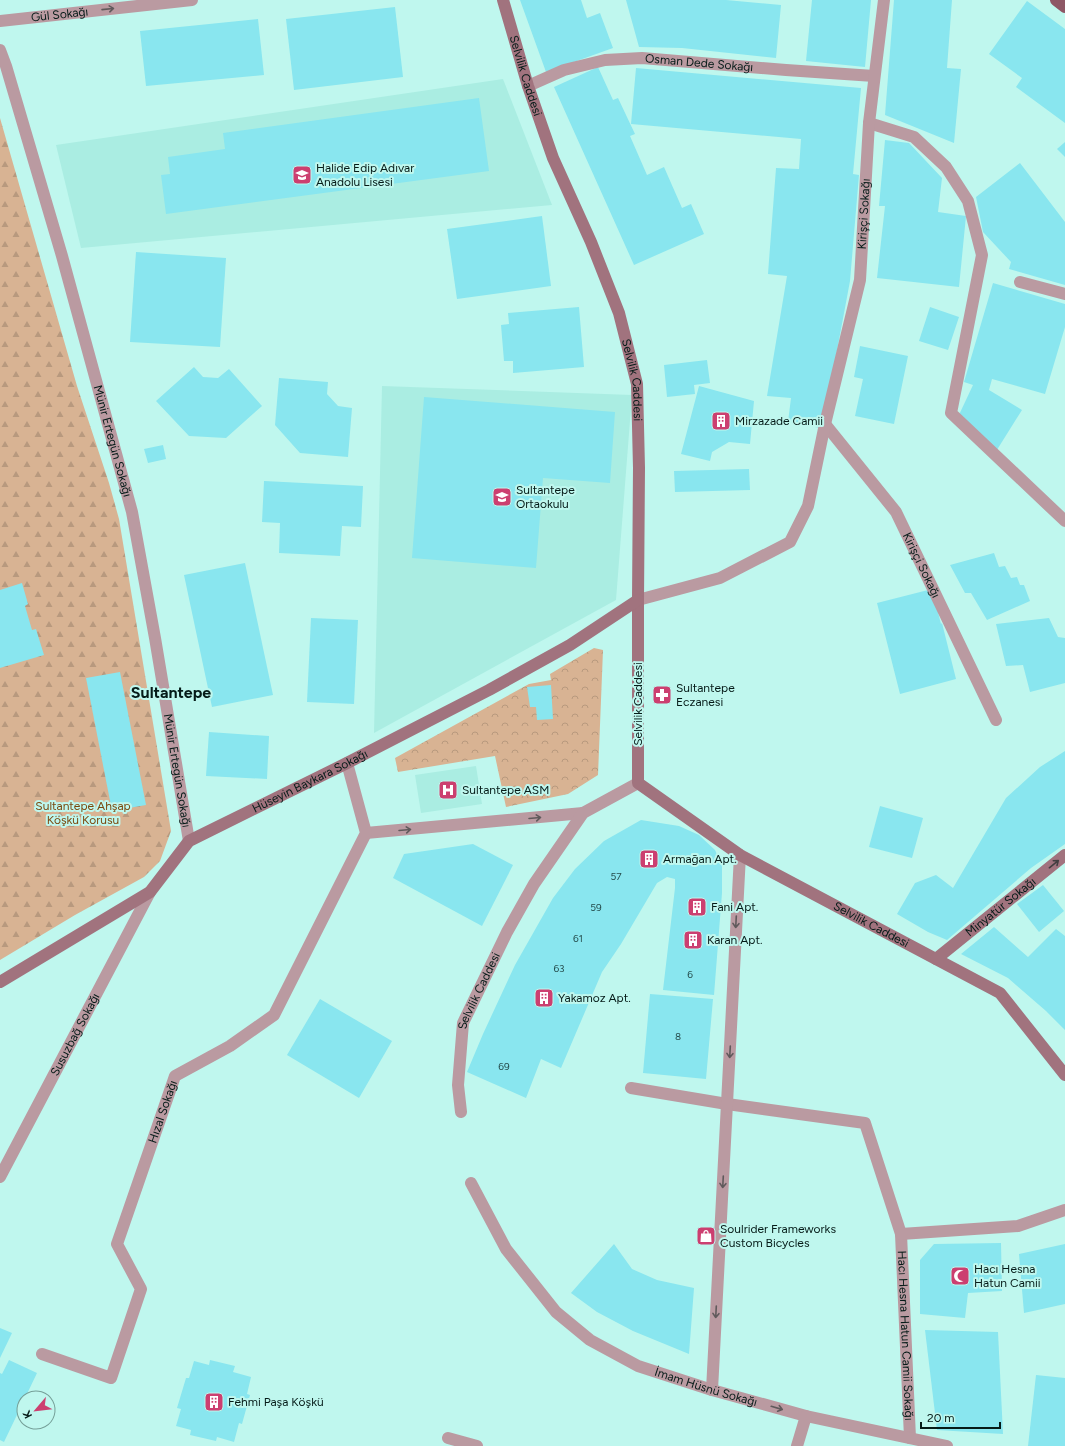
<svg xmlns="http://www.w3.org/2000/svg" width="1065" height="1446" font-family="Figtree,sans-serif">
	<defs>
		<pattern id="forest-firs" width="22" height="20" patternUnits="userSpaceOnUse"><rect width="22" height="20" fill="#d8b393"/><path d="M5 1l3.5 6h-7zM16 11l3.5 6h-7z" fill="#b8997e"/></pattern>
		<pattern id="park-crowns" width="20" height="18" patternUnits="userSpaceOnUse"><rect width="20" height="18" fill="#d8b393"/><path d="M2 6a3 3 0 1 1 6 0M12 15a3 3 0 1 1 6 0" fill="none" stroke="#b8997e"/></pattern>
	</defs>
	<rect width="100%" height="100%" fill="#bff7ee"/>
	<g fill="#aaede2">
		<polygon points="503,79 552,205 81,248 56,145"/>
		<polygon points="382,386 632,395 616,600 374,733"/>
		<polygon points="476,766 482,804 421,813 415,775"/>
	</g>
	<polygon fill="url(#forest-firs)" points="0,118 77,386 109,483 119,519 171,831 160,861 144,877 75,915 0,960"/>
	<polygon fill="url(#park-crowns)" points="594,648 603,650 598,775 568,794 506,807 495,756 398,772 395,758 529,684 551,680 550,674"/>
	<g fill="#89e6ef">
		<polygon points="520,0 581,0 587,18 600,13 613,48 546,72"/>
		<polygon points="626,0 726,0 781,5 776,58 682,48 639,47"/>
		<polygon points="812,0 871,0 865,67 806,61"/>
		<polygon points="894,0 952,0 947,68 961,69 954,143 885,115"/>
		<polygon points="1027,1 1065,29 1065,123 1016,87 1022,78 989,54"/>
		<polygon points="395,7 403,77 294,90 286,19"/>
		<polygon points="258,19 264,75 146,86 140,31"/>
		<polygon points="598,67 613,100 618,98 635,134 630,136 647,175 664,167 682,208 691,204 704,234 634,265 554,87"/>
		<polygon points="636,68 861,88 853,174 859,175 850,281 833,372 820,428 788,422 791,398 767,396 787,276 768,274 776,168 799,169 801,139 631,124"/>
		<polygon points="479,98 489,171 166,214 161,175 170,174 168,157 225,149 223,133"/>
		<polygon points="885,140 909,143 942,178 938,212 966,216 959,287 877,278 885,206 879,206"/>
		<polygon points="1065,142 1065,157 1057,149"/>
		<polygon points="1020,163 1065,222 1065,285 1009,269 1011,262 983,232 976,197"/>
		<polygon points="542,216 551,286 457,299 447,229"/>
		<polygon points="136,252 226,258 220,347 130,342"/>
		<polygon points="993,283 1065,304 1065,327 1045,394 992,379 989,390 1022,410 995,453 958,417 973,385 964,382"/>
		<polygon points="579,307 584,367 513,373 513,361 504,361 501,325 509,324 508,313"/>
		<polygon points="930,307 959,317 948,350 919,341"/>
		<polygon points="860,346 908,356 894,424 855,416 863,379 854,377"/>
		<polygon points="707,360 710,383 694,385 695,394 667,397 664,365"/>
		<polygon points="194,367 203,377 218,378 229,369 262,406 226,438 189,436 156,401"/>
		<polygon points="279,378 328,382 327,394 338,406 352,408 348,457 300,453 275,425"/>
		<polygon points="699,386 754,401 750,444 729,442 712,452 710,461 681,454"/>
		<polygon points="424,397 615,412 610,483 543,478 536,568 412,558"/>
		<polygon points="163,445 166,459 148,463 144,449"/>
		<polygon points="749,469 750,490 675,492 674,471"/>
		<polygon points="264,481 363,486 361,527 342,526 340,556 279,553 280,523 262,522"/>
		<polygon points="994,553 999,567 1005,566 1011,578 1017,577 1020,585 1024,585 1030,601 987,620 971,593 965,593 950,565"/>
		<polygon points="245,563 273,695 212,707 184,575"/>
		<polygon points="22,583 28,604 25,606 32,630 36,629 44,655 0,668 0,590"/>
		<polygon points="932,589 941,624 942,623 956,679 900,694 877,603"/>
		<polygon points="311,618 358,620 354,704 307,702"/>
		<polygon points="1049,618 1058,637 1065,638 1065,683 1030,692 1023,665 1006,666 996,624"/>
		<polygon points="120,672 146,805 112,811 86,678"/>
		<polygon points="551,685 553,719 537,720 536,707 530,707 527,687"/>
		<polygon points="209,732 269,736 267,779 206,776"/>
		<polygon points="1065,751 1065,844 1031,868 947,940 928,932 897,914 915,883 936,875 953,888 1006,798 1040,767"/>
		<polygon points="880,806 923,818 912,858 869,847"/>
		<polygon points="641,820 679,826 699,835 715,850 722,865 722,893 714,995 663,990 675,888 675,879 667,877 657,883 621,944 602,972 561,1068 541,1059 526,1098 467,1072 483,1034 515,965 553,898 575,869 604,841"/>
		<polygon points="473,844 513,865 482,926 393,878 404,854"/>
		<polygon points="1043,885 1064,911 1039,932 1017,904"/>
		<polygon points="994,927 1028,957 1056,929 1065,936 1065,1030 1046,1011 1008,978 961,954"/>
		<polygon points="650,994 713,999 706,1079 643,1073"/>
		<polygon points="320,999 392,1041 359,1098 287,1055"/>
		<polygon points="1001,1243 1002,1291 968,1293 965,1318 920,1314 920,1260 934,1244"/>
		<polygon points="614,1244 632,1269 657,1280 694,1288 689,1354 633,1331 597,1312 571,1293"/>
		<polygon points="1065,1244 1065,1304 1024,1313 1019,1254"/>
		<polygon points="0,1328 12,1333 0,1358"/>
		<polygon points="925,1330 998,1332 1003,1434 937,1430"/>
		<polygon points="9,1360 37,1373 4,1442 0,1440 0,1373 2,1374"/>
		<polygon points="210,1360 235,1366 233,1372 251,1377 247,1394 250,1395 242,1424 239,1423 234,1442 217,1437 216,1441 190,1435 191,1430 176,1426 181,1409 177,1408 186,1378 189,1378 194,1361 209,1365"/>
		<polygon points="1036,1375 1065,1378 1065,1446 1028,1446"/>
	</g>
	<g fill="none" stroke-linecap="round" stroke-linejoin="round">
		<g stroke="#ba9aa1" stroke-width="12">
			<path id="s1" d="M0 21 192 0"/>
			<path id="s2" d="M0 50 6 66 62 256 132 512 155 638 189 841"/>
			<path id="s3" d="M528 86 564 70 605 60 642 58 786 70 874 76"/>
			<polyline points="869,123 914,137 946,167 968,201 982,255 951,413 1065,521"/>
			<polyline points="1020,282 1065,294"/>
			<path id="s4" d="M825 424 896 512 996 720"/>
			<path id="s5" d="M638 600 720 578 790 542 808 506 825 424 860 280 869 123 884 0"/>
			<polyline points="366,833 583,813"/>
			<path id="s6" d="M631 1088 727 1104 865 1123 901 1234 910 1438"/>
			<path id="s7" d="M461 1112 458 1085 463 1023 507 932 534 884 583 813 638 783"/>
			<path id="s8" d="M0 1177 150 892"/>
			<path id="s9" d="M471 1183 506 1249 556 1312 590 1340 638 1366 712 1390 806 1416 947 1446"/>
			<polyline points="901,1234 1018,1226 1065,1210"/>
			<path id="s10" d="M42 1354 111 1378 141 1289 117 1244 175 1076 230 1046 274 1015 366 833 347 763"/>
			<polyline points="712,1390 740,855"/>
			<polyline points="448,1438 477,1446"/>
			<polyline points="797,1446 806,1416"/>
		</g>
		<g stroke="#a1737e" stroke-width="12">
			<path id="s11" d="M503 0 528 86 553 158 591 242 619 313 637 384 639 468 638 600V783L740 855 1000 993 1065 1075"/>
			<path id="s12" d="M936 959 1065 855"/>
			<path id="s13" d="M0 982 150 892 189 841 347 763 489 690 570 645 638 600"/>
		</g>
		<polyline stroke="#8e5765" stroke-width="12" points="1056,0 1065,7"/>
	</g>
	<defs><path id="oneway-shaft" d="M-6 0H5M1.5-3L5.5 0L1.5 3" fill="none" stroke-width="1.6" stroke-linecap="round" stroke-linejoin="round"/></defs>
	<g stroke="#605a5c">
		<use href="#oneway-shaft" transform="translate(108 9) rotate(-6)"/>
		<use href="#oneway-shaft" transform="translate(535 818) rotate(-5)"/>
		<use href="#oneway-shaft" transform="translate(405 830) rotate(-5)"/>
		<use href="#oneway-shaft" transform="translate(736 922) rotate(93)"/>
		<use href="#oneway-shaft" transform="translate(730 1052) rotate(93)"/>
		<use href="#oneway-shaft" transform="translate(723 1182) rotate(93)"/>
		<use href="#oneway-shaft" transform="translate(716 1312) rotate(93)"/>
		<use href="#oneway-shaft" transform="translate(777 1408) rotate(16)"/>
	</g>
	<use stroke="#433e41" href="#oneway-shaft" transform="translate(1054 864) rotate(-39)"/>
	<defs>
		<g id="school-square" transform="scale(1)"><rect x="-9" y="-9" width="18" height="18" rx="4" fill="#cc3f70" stroke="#bff7ee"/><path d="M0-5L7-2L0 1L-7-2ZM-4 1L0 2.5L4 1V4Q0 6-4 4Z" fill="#fff"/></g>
		<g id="building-square" transform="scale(1)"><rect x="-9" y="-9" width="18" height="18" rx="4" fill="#cc3f70" stroke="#bff7ee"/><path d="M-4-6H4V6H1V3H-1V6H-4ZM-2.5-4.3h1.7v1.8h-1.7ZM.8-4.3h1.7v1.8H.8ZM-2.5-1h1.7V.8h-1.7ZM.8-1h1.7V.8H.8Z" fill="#fff"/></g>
		<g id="pharmacy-square" transform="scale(1)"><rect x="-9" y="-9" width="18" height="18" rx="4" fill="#cc3f70" stroke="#bff7ee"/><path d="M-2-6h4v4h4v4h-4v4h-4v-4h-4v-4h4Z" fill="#fff"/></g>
		<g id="hospital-square" transform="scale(1)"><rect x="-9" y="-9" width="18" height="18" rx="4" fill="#cc3f70" stroke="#bff7ee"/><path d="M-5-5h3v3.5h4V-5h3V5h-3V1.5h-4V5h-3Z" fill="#fff"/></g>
		<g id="shop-square" transform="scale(1)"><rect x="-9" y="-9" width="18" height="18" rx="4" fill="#cc3f70" stroke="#bff7ee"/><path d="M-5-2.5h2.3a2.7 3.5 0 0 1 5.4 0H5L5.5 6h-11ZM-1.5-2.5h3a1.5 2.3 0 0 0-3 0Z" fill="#fff"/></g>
		<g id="mosque-square" transform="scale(1)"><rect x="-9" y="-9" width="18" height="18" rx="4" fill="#cc3f70" stroke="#bff7ee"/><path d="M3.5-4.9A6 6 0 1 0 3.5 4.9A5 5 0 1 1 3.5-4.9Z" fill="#fff"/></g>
	</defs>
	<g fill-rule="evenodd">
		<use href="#school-square" x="302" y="175"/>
		<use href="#building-square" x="721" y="421"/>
		<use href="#school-square" x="502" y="497"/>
		<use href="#pharmacy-square" x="662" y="695"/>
		<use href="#hospital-square" x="448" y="790"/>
		<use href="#building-square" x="649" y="859"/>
		<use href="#building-square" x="697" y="907"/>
		<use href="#building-square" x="693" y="940"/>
		<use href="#building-square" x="544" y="998"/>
		<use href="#shop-square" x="706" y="1236"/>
		<use href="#mosque-square" x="960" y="1276"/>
		<use href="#building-square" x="214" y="1402"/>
	</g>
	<g text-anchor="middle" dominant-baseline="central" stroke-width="4" stroke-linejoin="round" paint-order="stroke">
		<g font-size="10" fill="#264e4e">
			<text x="616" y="876">57</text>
			<text x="596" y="907">59</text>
			<text x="578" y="938">61</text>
			<text x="559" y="968">63</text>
			<text x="690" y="974">6</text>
			<text x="678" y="1036">8</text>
			<text x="504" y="1066">69</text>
		</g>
		<g font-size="12" fill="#051b18" stroke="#bff7ee">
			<text stroke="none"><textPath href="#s1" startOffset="60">Gül Sokağı</textPath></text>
			<text stroke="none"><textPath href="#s3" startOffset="176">Osman Dede Sokağı</textPath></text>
			<text stroke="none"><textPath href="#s11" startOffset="79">Selvilik Caddesi</textPath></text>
			<text stroke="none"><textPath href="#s5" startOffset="502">Kirişçi Sokağı</textPath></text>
			<text stroke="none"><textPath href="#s11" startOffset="403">Selvilik Caddesi</textPath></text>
			<text stroke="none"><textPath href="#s2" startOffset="407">Münir Ertegün Sokağı</textPath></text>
			<text stroke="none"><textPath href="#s4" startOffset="172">Kirişçi Sokağı</textPath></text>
			<text transform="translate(638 704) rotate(-90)">Selvilik Caddesi</text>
			<text stroke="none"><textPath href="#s2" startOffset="743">Münir Ertegün Sokağı</textPath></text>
			<text stroke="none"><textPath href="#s13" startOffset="374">Hüseyin Baykara Sokağı</textPath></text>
			<text stroke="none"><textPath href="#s12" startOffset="83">Minyatür Sokağı</textPath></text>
			<text stroke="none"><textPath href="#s11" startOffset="1080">Selvilik Caddesi</textPath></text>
			<text stroke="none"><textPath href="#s7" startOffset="125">Selvilik Caddesi</textPath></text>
			<text stroke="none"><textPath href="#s8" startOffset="161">Susuzbağ Sokağı</textPath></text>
			<text stroke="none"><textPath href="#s10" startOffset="358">Hızal Sokağı</textPath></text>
			<text stroke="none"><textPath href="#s6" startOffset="455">Hacı Hesna Hatun Camii Sokağı</textPath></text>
			<text stroke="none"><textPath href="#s9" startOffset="325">İmam Hüsnü Sokağı</textPath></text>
		</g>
		<g font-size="12" fill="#051b18" stroke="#bff7ee" text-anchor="start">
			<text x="316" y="168">Halide Edip Adıvar<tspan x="316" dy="14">Anadolu Lisesi</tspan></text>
			<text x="735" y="421">Mirzazade Camii</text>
			<text x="516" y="490">Sultantepe<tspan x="516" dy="14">Ortaokulu</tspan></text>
			<text x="676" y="688">Sultantepe<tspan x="676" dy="14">Eczanesi</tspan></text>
			<text x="462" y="790">Sultantepe ASM</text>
			<text x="663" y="859">Armağan Apt.</text>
			<text x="711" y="907">Fani Apt.</text>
			<text x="707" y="940">Karan Apt.</text>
			<text x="558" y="998">Yakamoz Apt.</text>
			<text x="720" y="1229">Soulrider Frameworks<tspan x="720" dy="14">Custom Bicycles</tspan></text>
			<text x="974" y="1269">Hacı Hesna<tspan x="974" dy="14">Hatun Camii</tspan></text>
			<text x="228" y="1402">Fehmi Paşa Köşkü</text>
		</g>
		<g font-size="12" fill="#7a480e" stroke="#bff7ee">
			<text x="83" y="806">Sultantepe Ahşap<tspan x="83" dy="14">Köşkü Korusu</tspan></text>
		</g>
		<g font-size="16" font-weight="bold" fill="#051b18" stroke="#bff7ee">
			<text x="171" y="692">Sultantepe</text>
		</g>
	</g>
	<g transform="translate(36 1410) rotate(242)"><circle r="19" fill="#bff7ee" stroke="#759f98"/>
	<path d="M0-3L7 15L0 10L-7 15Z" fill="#cc3f70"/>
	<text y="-6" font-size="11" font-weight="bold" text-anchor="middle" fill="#051b18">K</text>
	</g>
	<path d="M921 1422v6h79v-6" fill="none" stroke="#051b18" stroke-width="2"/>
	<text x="927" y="1422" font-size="12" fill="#051b18" stroke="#bff7ee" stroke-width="3" paint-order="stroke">20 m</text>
</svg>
